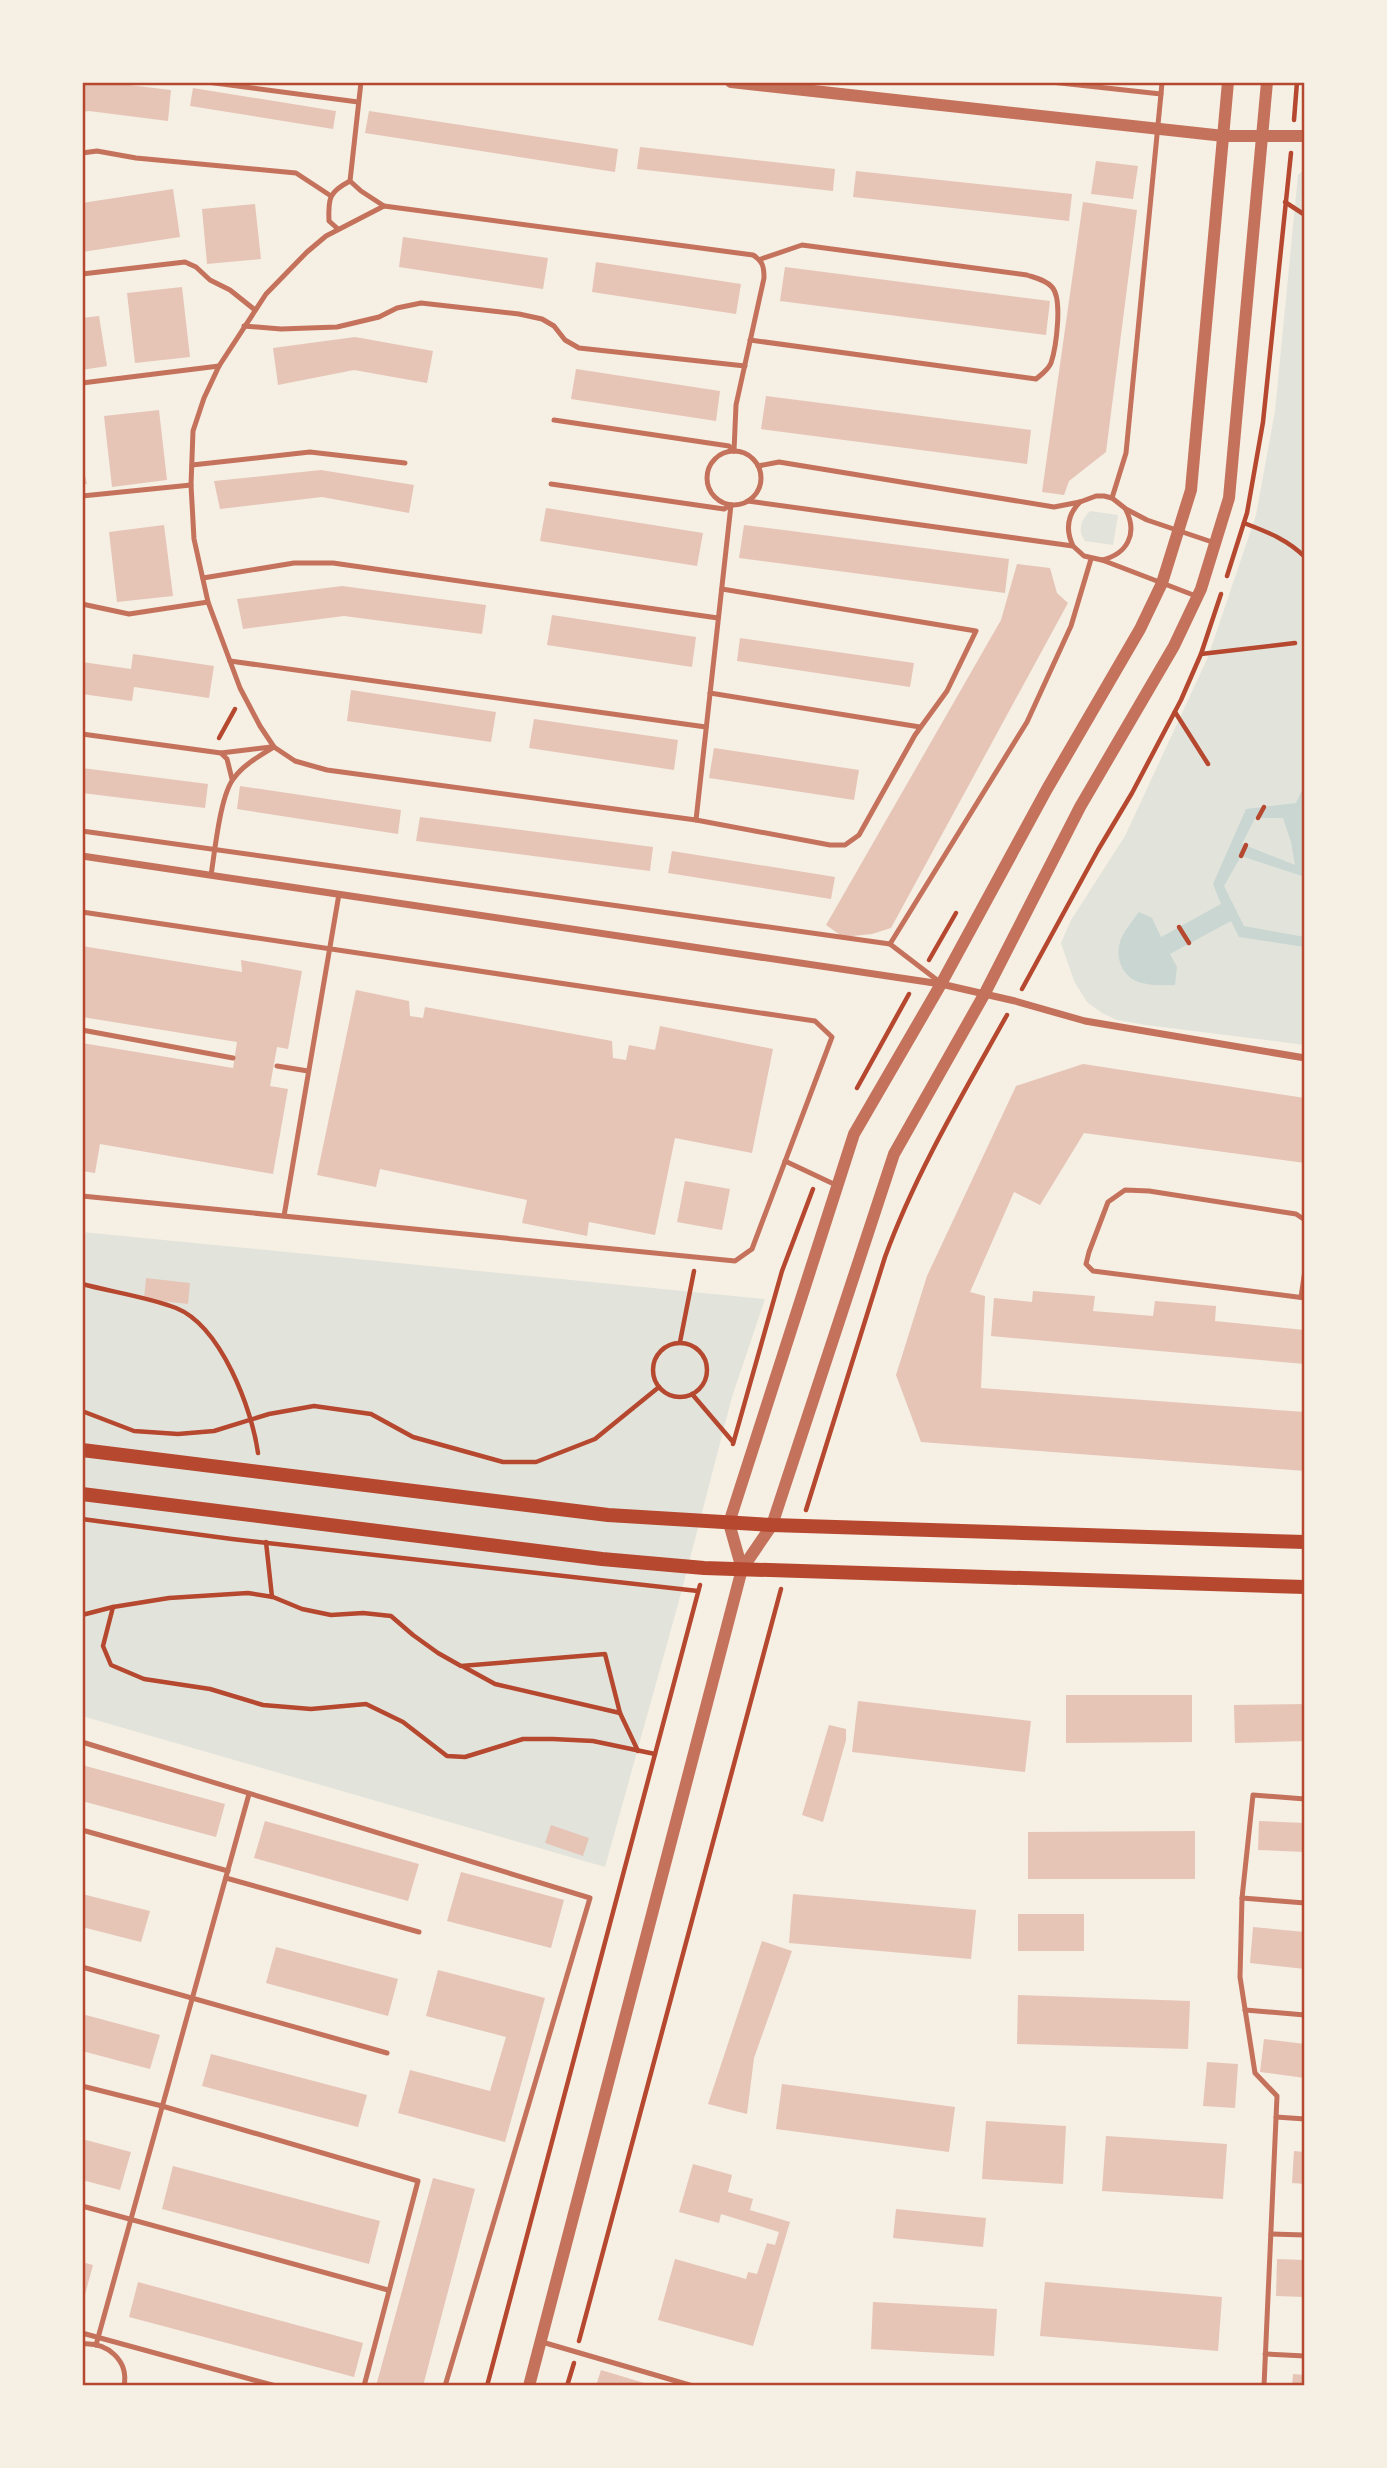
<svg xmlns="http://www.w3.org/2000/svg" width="1387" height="2468" font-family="'DejaVu Sans',sans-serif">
	<rect width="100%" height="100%" fill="#f6efe4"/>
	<g fill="#e2e4dc">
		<polygon points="1305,169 1305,1045 1146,1025 1117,1020 1102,1013 1087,1002 1074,981 1061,943 1071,920 1125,836 1208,657 1256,515 1275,411 1298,175"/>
		<path d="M1090 511 1118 515 1113 545 1085 541C1077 530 1081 520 1090 511Z"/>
		<polygon points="82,1232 765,1299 732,1397 680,1597 605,1867 82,1716"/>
	</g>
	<path fill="#c9d6d2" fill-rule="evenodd" d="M1305 784V877L1241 856 1224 886 1244 926 1305 937V947L1239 937 1231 921 1170 954 1177 967 1175 985C1164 985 1152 986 1142 983 1122 978 1114 957 1121 939 1125 930 1133 920 1139 912L1152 918 1161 937 1221 904 1213 884 1246 809 1296 803ZM1255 818H1283L1291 842 1295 865 1242 844Z"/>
	<g fill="#e6c5b7">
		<polygon points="82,82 104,82 171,90 168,121 89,111 82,112"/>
		<polygon points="193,88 336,111 333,129 190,106"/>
		<polygon points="369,111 618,149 615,172 365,133"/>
		<polygon points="640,147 835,169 833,191 637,169"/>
		<polygon points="1096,161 1138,166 1133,199 1091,194"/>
		<polygon points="856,171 1072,194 1069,221 853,197"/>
		<polygon points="173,189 180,237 82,252 82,203"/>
		<polygon points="1083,202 1137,210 1106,452 1069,481 1064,495 1042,492"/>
		<polygon points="255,204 261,259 207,264 202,209"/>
		<polygon points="403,237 548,258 543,289 399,267"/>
		<polygon points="596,262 741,284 736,314 592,292"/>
		<polygon points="785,267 1050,301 1046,335 780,301"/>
		<polygon points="182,287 190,357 135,363 127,293"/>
		<polygon points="99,316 107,366 82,370 82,318"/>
		<polygon points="355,337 433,351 427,383 354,370 278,385 273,348"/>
		<polygon points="576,369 720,391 716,421 571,399"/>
		<polygon points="766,396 1031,430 1027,464 761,429"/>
		<polygon points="159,410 167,480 112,487 104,416"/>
		<polygon points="82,463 87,484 82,485"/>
		<polygon points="321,470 414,485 409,513 322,497 220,509 214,481"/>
		<polygon points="546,508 703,533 697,566 540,541"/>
		<polygon points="164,525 173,596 117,602 109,532"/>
		<polygon points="744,525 1009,559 1005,593 739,558"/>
		<polygon points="1017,564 1050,568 1057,593 1068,603 891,928 872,934 843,937 826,925 1001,620"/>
		<polygon points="342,586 486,605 482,634 344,616 243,629 237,599"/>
		<polygon points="552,615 696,637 692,667 547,645"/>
		<polygon points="740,638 914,663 910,687 737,661"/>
		<polygon points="133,654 214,666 209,698 134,687 132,701 82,694 82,662 131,669"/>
		<polygon points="351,690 496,712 491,742 347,721"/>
		<polygon points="534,719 678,740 674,770 529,748"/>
		<polygon points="714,748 859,770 854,800 709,778"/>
		<polygon points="82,768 208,784 205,808 82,793"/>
		<polygon points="240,786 401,810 398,834 237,809"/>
		<polygon points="420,817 653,847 650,871 416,841"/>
		<polygon points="672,851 835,877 831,899 668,873"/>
		<polygon points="82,946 242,972 241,960 302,971 288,1049 277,1047 270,1086 288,1089 273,1174 100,1144 95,1173 82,1171 82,1043 233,1068 237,1042 82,1017"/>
		<polygon points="356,990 409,1001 410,1016 423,1018 425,1007 612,1041 613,1058 626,1060 629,1045 655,1050 660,1026 773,1049 752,1153 675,1138 655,1235 589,1222 587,1236 522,1223 527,1200 380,1169 376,1187 317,1175"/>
		<polygon points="1083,1064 1305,1098 1305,1163 1084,1133 1040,1205 1014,1192 970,1292 985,1296 981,1388 1305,1412 1305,1471 921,1442 896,1375 927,1276 1016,1086"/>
		<polygon points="685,1181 730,1189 722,1230 677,1222"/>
		<polygon points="146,1278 190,1283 188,1304 144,1299"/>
		<polygon points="1033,1291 1095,1296 1093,1311 1153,1316 1155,1301 1216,1306 1215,1321 1305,1330 1305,1364 991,1336 994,1298 1032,1302"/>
		<polygon points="1066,1695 1192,1695 1192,1742 1066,1743"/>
		<polygon points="858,1701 1031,1721 1025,1772 852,1752"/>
		<polygon points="1305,1704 1305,1741 1235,1743 1234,1705"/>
		<polygon points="829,1725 846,1729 846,1740 823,1822 802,1815"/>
		<polygon points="82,1765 225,1804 216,1837 82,1801"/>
		<polygon points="265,1821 419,1864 408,1901 254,1858"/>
		<polygon points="1259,1821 1305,1823 1305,1852 1258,1850"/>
		<polygon points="551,1825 589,1838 583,1856 545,1843"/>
		<polygon points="1195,1831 1195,1879 1028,1879 1028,1832"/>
		<polygon points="461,1872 564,1900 551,1948 447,1921"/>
		<polygon points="82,1894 150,1911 141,1942 82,1927"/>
		<polygon points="793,1894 976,1910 971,1959 789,1943"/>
		<rect x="1018" y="1914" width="66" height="37"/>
		<polygon points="1253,1927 1305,1932 1305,1969 1250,1963"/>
		<polygon points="762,1941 792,1951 754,2058 747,2114 708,2104"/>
		<polygon points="276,1947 398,1979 388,2016 266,1983"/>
		<polygon points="438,1970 545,1998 505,2142 398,2113 410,2070 490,2091 506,2037 426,2016"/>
		<polygon points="1018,1995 1190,2001 1188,2049 1017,2044"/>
		<polygon points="82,2014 160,2035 150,2069 82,2051"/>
		<polygon points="1264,2039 1305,2044 1305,2078 1260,2072"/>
		<polygon points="211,2054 367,2095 358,2127 202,2086"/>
		<polygon points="1207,2062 1238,2064 1235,2108 1203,2106"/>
		<polygon points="782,2084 955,2107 949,2152 776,2129"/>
		<polygon points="986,2121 1066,2126 1063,2184 982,2179"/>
		<polygon points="1106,2136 1227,2144 1223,2199 1102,2191"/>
		<polygon points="82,2139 131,2152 120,2190 82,2180"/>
		<polygon points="1294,2151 1305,2152 1305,2184 1292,2183"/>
		<polygon points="693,2164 732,2175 728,2192 753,2199 750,2210 790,2222 753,2346 658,2320 675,2259 746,2279 748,2272 757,2274 767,2243 775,2245 779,2232 721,2214 719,2223 679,2212"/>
		<polygon points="173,2166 380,2221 369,2264 162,2209"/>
		<polygon points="433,2178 475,2189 423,2386 376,2386"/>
		<polygon points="896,2209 986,2218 983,2247 893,2238"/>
		<polygon points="1277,2259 1305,2260 1305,2297 1276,2296"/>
		<polygon points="82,2262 93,2265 83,2302 82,2302"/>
		<polygon points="138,2282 363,2343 354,2377 129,2317"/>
		<polygon points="1045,2282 1222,2297 1218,2351 1040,2336"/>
		<polygon points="873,2302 997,2309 994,2356 871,2349"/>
		<polygon points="601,2370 651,2385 651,2386 596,2386"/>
		<polygon points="1293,2374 1305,2375 1305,2386 1292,2386"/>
	</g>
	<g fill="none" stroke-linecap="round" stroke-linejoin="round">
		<g stroke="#b5482f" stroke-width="4.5">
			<polyline points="1294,120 1297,82"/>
			<polyline points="1285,202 1305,215"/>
			<path d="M1244 523C1267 532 1287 539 1305 557"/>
			<polyline points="1227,576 1247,513 1263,422 1291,153"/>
			<polyline points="1201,654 1295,643"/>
			<polyline points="1175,712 1208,764"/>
			<polyline points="219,738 235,709"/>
			<polyline points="1258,818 1264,807"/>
			<polyline points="1241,856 1246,845"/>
			<polyline points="1179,927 1189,943"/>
			<polyline points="929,960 956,913"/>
			<polyline points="1022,989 1098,850 1132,793 1181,700 1201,654 1221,594"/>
			<polyline points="857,1088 909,994"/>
			<path d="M82 1284C112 1292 148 1297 176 1308 221 1326 252 1409 258 1453"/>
			<polyline points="680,1342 694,1271"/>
			<circle cx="680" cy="1370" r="27"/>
			<polyline points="692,1394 733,1442"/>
			<polyline points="82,1411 134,1431 178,1434 214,1431 269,1414 314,1406 371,1414 413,1437 503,1462 536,1462 595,1439 659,1387"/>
			<polyline points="733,1444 782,1271 813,1189"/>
			<path d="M806 1510 885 1257C916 1172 963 1094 1007 1015"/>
			<polyline points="82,1519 232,1539 698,1591"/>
			<polyline points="266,1542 272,1597"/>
			<polyline points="113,1607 103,1646 111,1665 144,1679 210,1689 263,1705 311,1709 366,1704 403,1722 447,1756 465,1757 523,1739 553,1739 593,1741 655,1754"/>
			<polyline points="82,1615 113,1607 169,1598 248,1593 273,1597 302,1609 331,1615 363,1613 391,1616 413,1635 438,1653 461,1666 605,1654 620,1713 638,1751"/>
			<polyline points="464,1667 495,1684 620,1713"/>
			<polyline points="579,2341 781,1589"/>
			<polyline points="487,2386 700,1585"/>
			<polyline points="567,2386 574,2363"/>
		</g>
		<g stroke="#c5725c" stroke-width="5">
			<polyline points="207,82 358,102"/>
			<polyline points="361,82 350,181 361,191 384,206"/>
			<polyline points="1051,82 1161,94 1162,82"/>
			<polyline points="82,153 97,151 136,158 296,173 331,196"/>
			<path d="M338 229 329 221C328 198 329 192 350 181"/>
			<polyline points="82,274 185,262 196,267 210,280 230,290 255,310"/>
			<polyline points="244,326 281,329 337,327 379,317 397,308 421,303 519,314 542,319 554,326 565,340 579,348 745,366"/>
			<path d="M750 340 1036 379C1042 374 1048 370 1051 363 1056 348 1063 299 1052 287 1046 280 1036 278 1027 275L802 245 761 259"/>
			<polyline points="82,383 219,366"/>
			<polyline points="554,420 729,446 734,451"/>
			<circle cx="734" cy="478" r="27"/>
			<polyline points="192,465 310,452 405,463"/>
			<polyline points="758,466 779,462 1054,507 1080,502 1096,496 1104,496 1112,498 1126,509 1147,520 1215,543"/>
			<path d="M551 484 724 509 731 505 696 820 327 770 295 761 274 747 260 726 240 688 208 602 194 539 191 485 193 431 204 398 219 366 266 294 307 252 326 236 384 206 753 255C763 261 764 267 764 278L736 405 734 451"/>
			<polyline points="82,496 191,485"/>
			<polyline points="1112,498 1126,453 1161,94"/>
			<polyline points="748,501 1073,546 1084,556 1102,560 1196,596"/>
			<path d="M1073 546C1065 529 1067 515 1080 502"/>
			<path d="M1102 560C1127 554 1138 534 1126 510"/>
			<polyline points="203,578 294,563 333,563 718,618"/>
			<polyline points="82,604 129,614 208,602"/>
			<polyline points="230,661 706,727"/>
			<polyline points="710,693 920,727"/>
			<polyline points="82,734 221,753 227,759 232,779"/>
			<polyline points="221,753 271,747"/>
			<polyline points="696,820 830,845 845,845 859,835 915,735 947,691 976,631 722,589"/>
			<polyline points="82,831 890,944 1027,722 1071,626 1091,559"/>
			<path d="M211 875C215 851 220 795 234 778 244 764 260 756 274 747"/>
			<polyline points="82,912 815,1021 832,1037 752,1249 735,1261 82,1196"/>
			<polyline points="890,944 941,983"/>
			<polyline points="82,1030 233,1058"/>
			<polyline points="277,1066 308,1071"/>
			<polyline points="785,1161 838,1186"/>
			<polyline points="284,1216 339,894"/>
			<polyline points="1305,1220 1296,1214 1149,1191 1125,1190 1108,1202 1089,1252 1086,1264 1093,1271 1305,1298"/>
			<polyline points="1301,1297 1305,1270"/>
			<polyline points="82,1742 590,1898 445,2386"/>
			<polyline points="82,1830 228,1871"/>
			<polyline points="226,1878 419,1932"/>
			<polyline points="1242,1898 1305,1903"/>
			<polyline points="82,1967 387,2053"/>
			<polyline points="1245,2010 1305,2015"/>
			<polyline points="82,2086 162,2106 418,2181 364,2386"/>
			<polyline points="1276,2117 1305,2119"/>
			<polyline points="82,2206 388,2290"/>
			<polyline points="1271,2234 1305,2235"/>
			<polyline points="82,2333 276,2386"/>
			<polyline points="542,2342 693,2386"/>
			<path d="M82 2344C107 2342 129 2360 124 2386"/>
			<polyline points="96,2345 249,1794"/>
			<polyline points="1265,2354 1305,2356"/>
			<polyline points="1264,2386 1277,2096 1255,2073 1240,1977 1242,1898 1253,1795 1305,1799"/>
		</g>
		<polyline stroke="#c5725c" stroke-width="7" points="82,856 941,984 1015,1001 1085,1021 1305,1058"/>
		<g stroke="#c5725c" stroke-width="12">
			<polyline points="731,82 1224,136 1305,136"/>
			<polyline points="742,1569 729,1523 854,1134 941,984 1047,789 1140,629 1162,583 1191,490 1228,82"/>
			<polyline points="529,2386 742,1569 772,1525 894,1154 985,993 1080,807 1174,646 1201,589 1229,498 1267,82"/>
		</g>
		<g stroke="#b5482f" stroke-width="14">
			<polyline points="82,1450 608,1515 772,1525 1305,1542"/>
			<polyline points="82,1494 602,1559 704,1568 1305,1587"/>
		</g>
	</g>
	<rect width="1387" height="2468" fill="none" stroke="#f6efe4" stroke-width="168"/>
	<rect x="84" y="84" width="1219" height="2300" fill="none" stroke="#b5482f" stroke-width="2.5"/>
</svg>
